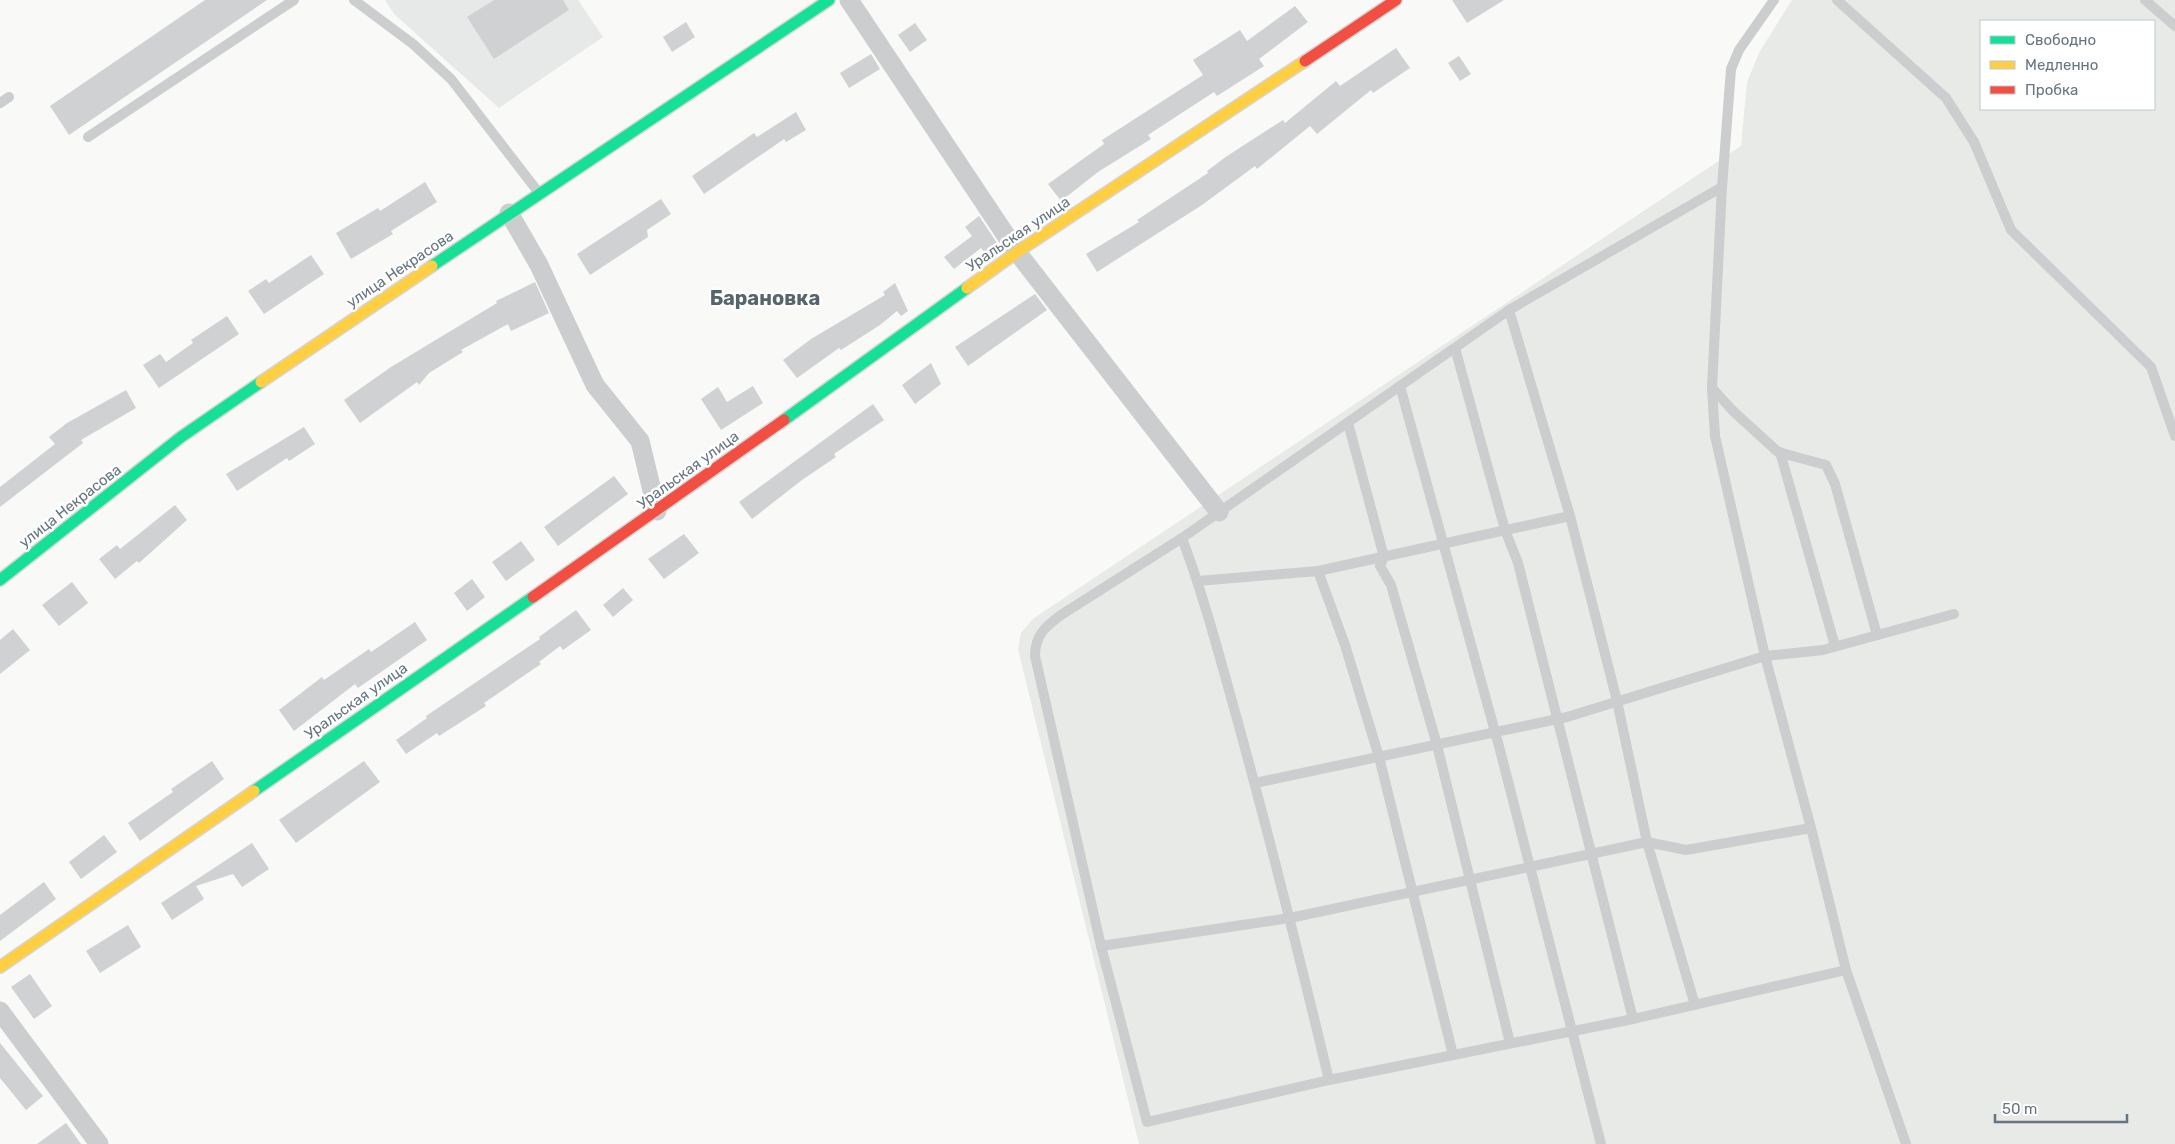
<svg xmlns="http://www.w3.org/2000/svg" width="2175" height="1144" font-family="Rubik,sans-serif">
	<rect width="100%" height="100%" fill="#f9f9f8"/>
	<polygon fill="#e7e9e8" points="385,0 578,0 603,37 499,108 394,14"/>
	<path fill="#e7eae6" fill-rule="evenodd" d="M1792 0H2175V1144H1139L1018 649 1021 633 1033 619 1741 146 1747 82 1760 51ZM1981 21H2154V109H1981Z"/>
	<g fill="#cfd1d2">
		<polygon points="205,0 267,0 69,135 50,106"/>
		<polygon points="494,0 563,0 569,10 494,59 467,17"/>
		<polygon points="1452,0 1504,0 1467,23"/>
		<polygon points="1295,6 1308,22 1259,59 1264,66 1217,96 1214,92 1148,135 1151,139 1098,172 1061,201 1048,184 1104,144 1102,140 1203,75 1193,60 1240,30 1247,41"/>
		<polygon points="686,22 695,37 672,52 663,37"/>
		<polygon points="915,23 927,40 910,52 898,35"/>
		<polygon points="1396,48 1410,68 1373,93 1371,90 1317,134 1310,126 1257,169 1255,166 1202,205 1097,272 1086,254 1139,222 1137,220 1208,173 1207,171 1227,156 1283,120 1285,123 1336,81 1340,86"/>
		<polygon points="871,54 880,69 849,88 840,73"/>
		<polygon points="1459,56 1471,74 1460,81 1448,63"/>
		<polygon points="796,112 806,130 786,142 784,139 704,194 692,176 754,133 757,137"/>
		<polygon points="425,182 437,202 391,231 393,234 351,259 336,233 378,208 380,211"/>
		<polygon points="661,199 671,214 647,230 648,237 590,275 577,254"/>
		<polygon points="979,216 997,243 985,253 981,248 954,269 944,257 972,236 965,227"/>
		<polygon points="311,255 324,274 264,314 248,291 266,279 269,283"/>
		<polygon points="535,282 549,313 511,331 508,324 461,350 463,352 429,373 419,385 417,382 360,423 344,400 391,367 497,303 496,301"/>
		<polygon points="895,283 908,311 901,316 897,311 880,325 841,350 839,348 797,378 783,360 811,339 885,295 883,292"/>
		<polygon points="1035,294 1047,310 968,366 955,347"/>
		<polygon points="227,316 239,334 159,388 143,365 160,354 166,362 193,343 191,340"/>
		<polygon points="931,363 941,384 915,404 902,385"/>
		<polygon points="753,386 763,403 721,430 701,399 718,387 727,402"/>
		<polygon points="126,390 136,408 81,440 83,443 0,507 0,487 55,444 49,437 67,423"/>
		<polygon points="873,404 884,420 834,454 836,457 802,480 752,519 739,502"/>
		<polygon points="304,427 315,444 289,461 287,458 237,491 226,474"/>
		<polygon points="614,476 628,494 558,546 544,527"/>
		<polygon points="175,505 187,520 139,563 137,561 115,579 99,559 117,545 120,549"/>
		<polygon points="684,534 699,553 664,579 648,559"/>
		<polygon points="521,541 535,560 506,581 492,562"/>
		<polygon points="472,579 485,597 467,611 454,593"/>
		<polygon points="72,582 88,603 59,626 42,605"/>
		<polygon points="623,588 633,600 613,617 603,605"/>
		<polygon points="576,610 591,630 563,650 560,646 539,662 541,664 484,703 486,706 439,736 437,733 406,754 396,740 427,718 426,716 540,639 539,637"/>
		<polygon points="415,622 427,640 358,688 355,684 294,731 279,710 322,677 324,680 369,649 371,652"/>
		<polygon points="13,629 30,650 0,674 0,640"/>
		<polygon points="212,761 224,779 140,841 128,823 173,792 171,789"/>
		<polygon points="364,761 380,782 296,843 279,820"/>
		<polygon points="104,835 117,852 81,879 69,862"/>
		<polygon points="252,843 269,869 242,887 233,874 196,886 204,899 172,920 161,903"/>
		<polygon points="44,882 56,899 0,941 0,915"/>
		<polygon points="128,925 141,947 100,973 86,951"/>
		<polygon points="30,974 52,1006 34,1019 11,987"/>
		<polygon points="0,1043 43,1096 26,1110 0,1078"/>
		<polygon points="66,1123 81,1144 37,1144"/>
	</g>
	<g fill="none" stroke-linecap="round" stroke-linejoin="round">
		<g stroke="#d4d5d6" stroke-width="14">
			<g id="fast">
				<polyline points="432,266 829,0"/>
				<polyline points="784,420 967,288"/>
				<polyline points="0,580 181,437 261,382"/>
				<polyline points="254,791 533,597"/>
			</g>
		</g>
		<g stroke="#d4d5d6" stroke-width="14">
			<g id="slow">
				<polyline points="967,288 1017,252 1305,61"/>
				<polyline points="261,382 432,266"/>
				<polyline points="0,967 254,791"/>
			</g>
		</g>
		<g stroke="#d4d5d6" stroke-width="14">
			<g id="jam">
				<polyline points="1305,61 1396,0"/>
				<polyline points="533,597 784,420"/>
			</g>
		</g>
		<g stroke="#cbcdce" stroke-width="10">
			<polyline points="354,0 413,44 451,79 539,193"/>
			<path d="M1774 0 1739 50 1731 69 1722 187 1509 310 1182 538 1061 615C1045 627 1035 635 1035 656L1101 946 1147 1122 1329 1080 1633 1019 1846 970"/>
			<polyline points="1837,0 1946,98 1974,142 2011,230 2151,367 2175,436"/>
			<polyline points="2145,0 2175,26"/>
			<polyline points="0,103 9,97"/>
			<polyline points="88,137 294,0"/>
			<polyline points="1722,187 1712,388 1715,436 1765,656 1811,828 1846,970 1906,1144"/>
			<polyline points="1509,310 1570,516 1617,701 1647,842 1695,1005"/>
			<polyline points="1455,348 1505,530 1518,563 1633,1019"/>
			<polyline points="1400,386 1500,750 1601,1144"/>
			<polyline points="1712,388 1733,411 1778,452 1826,465 1835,484 1877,635"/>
			<polyline points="1348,423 1384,557 1380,566 1391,585 1437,745 1510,1043"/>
			<polyline points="1780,452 1835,646"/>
			<path d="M1182 538C1204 597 1220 658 1237 719 1270 839 1300 959 1329 1080"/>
			<polyline points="1318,571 1345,645 1379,757 1453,1055"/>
			<polyline points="1198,581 1318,571 1570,516"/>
			<polyline points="1255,783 1567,717 1765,656 1823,650 1954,614"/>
			<polyline points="1101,946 1290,918 1647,842 1686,850 1811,828"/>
		</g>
		<g stroke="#cbcdce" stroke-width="19">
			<polyline points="849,0 1017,252 1219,512"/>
			<polyline points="509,213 539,265 595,385 640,441 657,511"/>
			<polyline points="0,1011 99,1144"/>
		</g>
		<use href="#fast" stroke="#16e098" stroke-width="11"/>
		<use href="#slow" stroke="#ffcf43" stroke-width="11"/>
		<use href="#jam" stroke="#f24e42" stroke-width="11"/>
	</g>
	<g text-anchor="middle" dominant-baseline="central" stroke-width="5" stroke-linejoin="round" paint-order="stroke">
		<g font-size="15" fill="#667580" stroke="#fff">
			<text transform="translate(1018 234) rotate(-34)">Уральская улица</text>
			<text transform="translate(400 269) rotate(-34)">улица Некрасова</text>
			<text transform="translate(688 470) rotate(-36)">Уральская улица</text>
			<text transform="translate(70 506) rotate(-38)">улица Некрасова</text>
			<text transform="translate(356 701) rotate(-35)">Уральская улица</text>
		</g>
		<g font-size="20" font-weight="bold" fill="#58636b" stroke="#fff">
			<text x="765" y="298">Барановка</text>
		</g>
	</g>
	<rect x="1980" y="20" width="175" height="90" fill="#ffffff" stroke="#c2c8cc"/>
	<rect x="1990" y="36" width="25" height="8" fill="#16e098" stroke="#c2c8cc"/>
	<text x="2025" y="45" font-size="15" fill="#667580">Свободно</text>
	<rect x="1990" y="61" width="25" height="8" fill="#ffcf43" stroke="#c2c8cc"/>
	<text x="2025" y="70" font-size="15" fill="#667580">Медленно</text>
	<rect x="1990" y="86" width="25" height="8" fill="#f24e42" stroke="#c2c8cc"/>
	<text x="2025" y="95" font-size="15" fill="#667580">Пробка</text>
	<path d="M1995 1114v8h132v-8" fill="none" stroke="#667580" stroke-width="2.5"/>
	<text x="2002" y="1114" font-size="15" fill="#667580" stroke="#ffffff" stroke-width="4" paint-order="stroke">50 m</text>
</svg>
